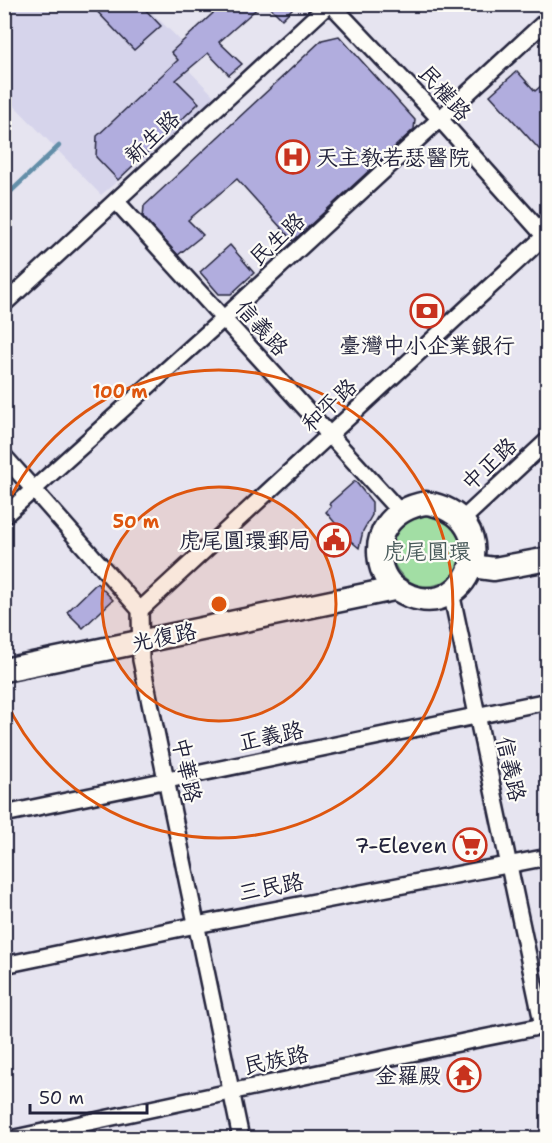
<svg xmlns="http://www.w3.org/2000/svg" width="552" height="1143" font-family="'Shantell Sans','LXGW WenKai TC',sans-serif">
	<rect width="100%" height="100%" fill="#e6e4f0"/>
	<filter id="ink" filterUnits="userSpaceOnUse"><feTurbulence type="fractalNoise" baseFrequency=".0167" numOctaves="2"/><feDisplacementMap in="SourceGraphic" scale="12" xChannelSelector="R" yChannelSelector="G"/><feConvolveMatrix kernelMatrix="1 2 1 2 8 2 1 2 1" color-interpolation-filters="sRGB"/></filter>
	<g filter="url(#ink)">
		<polygon fill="#d6d4eb" points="85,4 87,6 92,4 143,4 182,42 171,52 216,98 101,195 5,96 5,5"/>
		<circle fill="#a2dea4" stroke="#628070" stroke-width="1.5" cx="427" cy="551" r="35"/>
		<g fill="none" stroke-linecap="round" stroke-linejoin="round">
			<polyline stroke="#638ea8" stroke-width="4.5" points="4,198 59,146"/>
		</g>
		<g fill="#b1adde" stroke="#22223b" stroke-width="1.5">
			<polygon points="90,4 140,4 161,26 134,50"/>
			<polygon points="223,4 262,4 219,42 242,64 229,75 208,53 176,80 199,103 118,180 96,157 97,136 178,60 171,52"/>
			<polygon points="267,4 297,4 282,19"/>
			<polygon points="339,36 415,120 414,129 293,241 237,179 188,220 203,235 178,255 143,217 144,206 322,40"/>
			<polygon points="517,71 535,91 548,80 548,159 490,95"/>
			<polygon points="230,245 254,273 231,294 219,294 200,272"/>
			<polygon points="355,481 372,502 372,515 363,531 359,548 338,530 336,524 326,512 331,507 329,504"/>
			<polygon points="97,583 113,600 83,628 67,612"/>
		</g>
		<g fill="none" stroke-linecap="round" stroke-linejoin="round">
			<g stroke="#22223b" stroke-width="20">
				<g id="street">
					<polyline points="331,4 440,119 548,240"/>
					<polyline points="116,201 400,512"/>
					<polyline points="4,304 329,4"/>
					<polyline points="4,456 140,610 141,660 241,1138"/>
					<polyline points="4,516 223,319 548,19"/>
					<polyline points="462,520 548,440"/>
					<polyline points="451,592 543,1026"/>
					<polyline points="140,610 548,233"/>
					<polyline points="4,814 548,701"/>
					<polyline points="4,965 196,925 548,857"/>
					<polyline points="15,1138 468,1041 543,1026 548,1028"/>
				</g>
			</g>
			<g stroke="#22223b" stroke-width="27">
				<g id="secondary">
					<path d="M426 503C507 516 472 620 410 596 396 590 387 584 382 569 371 534 392 509 426 503Z"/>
					<polyline points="472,566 494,569 548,559"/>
					<polyline points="4,670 394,589"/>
				</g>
			</g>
			<use href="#street" stroke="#fdfcf7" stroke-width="15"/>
			<use href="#secondary" stroke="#fdfcf7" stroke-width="22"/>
		</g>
	</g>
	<circle cx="219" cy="604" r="117" fill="#de560e" fill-opacity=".12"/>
	<g fill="none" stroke="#de560e" stroke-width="3">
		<circle cx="219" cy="604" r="117"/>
		<path d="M5 509A234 234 0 1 1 5 699"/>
	</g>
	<defs>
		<g id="hospital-ring" transform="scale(1.725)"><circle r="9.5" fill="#fdfcf7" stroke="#c8321e" stroke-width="1.5"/><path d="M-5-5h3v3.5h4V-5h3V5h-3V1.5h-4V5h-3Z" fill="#c8321e"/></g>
		<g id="bank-ring" transform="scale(1.725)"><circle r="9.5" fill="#fdfcf7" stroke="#c8321e" stroke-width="1.5"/><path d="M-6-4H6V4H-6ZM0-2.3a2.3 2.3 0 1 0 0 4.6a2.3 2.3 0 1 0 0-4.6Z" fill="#c8321e"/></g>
		<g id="civic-ring" transform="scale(1.725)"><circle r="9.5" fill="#fdfcf7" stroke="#c8321e" stroke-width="1.5"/><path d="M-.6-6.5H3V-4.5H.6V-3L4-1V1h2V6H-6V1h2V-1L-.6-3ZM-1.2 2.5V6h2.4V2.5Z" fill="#c8321e"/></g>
		<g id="supermarket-ring" transform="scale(1.725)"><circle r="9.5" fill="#fdfcf7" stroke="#c8321e" stroke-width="1.5"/><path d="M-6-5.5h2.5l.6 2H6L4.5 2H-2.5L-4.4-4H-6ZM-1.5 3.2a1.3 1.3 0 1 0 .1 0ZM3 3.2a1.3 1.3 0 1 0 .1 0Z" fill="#c8321e"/></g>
		<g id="temple-ring" transform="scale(1.725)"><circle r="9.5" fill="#fdfcf7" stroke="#c8321e" stroke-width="1.5"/><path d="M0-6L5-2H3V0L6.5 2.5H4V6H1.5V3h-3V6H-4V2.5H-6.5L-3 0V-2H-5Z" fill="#c8321e"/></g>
	</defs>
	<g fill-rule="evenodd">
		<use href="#hospital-ring" x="293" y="157"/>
		<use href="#bank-ring" x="427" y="311"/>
		<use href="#civic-ring" x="334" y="540"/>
		<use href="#supermarket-ring" x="470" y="845"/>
		<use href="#temple-ring" x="464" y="1075"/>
	</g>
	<g text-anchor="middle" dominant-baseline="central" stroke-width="4.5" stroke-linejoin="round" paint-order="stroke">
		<g font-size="22" fill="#22223b" stroke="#fdfcf7">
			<text transform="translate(445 93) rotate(48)">民權路</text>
			<text transform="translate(152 137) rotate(-43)">新生路</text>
			<text transform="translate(277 239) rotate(-43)">民生路</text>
			<text transform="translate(262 328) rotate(48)">信義路</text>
			<text transform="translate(329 405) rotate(-43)">和平路</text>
			<text transform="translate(489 464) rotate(-43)">中正路</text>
			<text transform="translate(164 637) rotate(-12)">光復路</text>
			<text transform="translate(271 736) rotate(-12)">正義路</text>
			<text transform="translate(511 769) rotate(78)">信義路</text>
			<text transform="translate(187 770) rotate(78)">中華路</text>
			<text transform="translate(271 887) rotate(-11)">三民路</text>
			<text transform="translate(276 1060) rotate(-12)">民族路</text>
		</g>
		<g font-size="22" fill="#22223b" stroke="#fdfcf7" text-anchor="end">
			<text x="316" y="157" text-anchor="start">天主教若瑟醫院</text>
			<text x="427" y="345" text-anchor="middle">臺灣中小企業銀行</text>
			<text x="311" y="540">虎尾圓環郵局</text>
			<text x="447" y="845">7-Eleven</text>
			<text x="441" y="1075">金羅殿</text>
		</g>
		<g font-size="22" fill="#485a5a" stroke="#fdfcf7">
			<text x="427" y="551">虎尾圓環</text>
		</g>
	</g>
	<circle cx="219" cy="604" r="9" fill="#de560e" stroke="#fdfcf7" stroke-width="3"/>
	<g font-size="18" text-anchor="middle" font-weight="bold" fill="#de560e" stroke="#fdfcf7" stroke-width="4.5" stroke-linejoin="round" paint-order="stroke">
		<text x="120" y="398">100 m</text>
		<text x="136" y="528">50 m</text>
	</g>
	<rect width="552" height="1143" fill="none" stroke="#fdfcf7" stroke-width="24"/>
	<rect x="12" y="12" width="528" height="1119" fill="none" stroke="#22223b" stroke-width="2" filter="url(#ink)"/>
	<path d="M30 1104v9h117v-9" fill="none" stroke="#22223b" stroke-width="3"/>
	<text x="39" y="1104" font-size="18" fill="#22223b" stroke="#fdfcf7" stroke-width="4.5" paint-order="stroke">50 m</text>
</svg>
